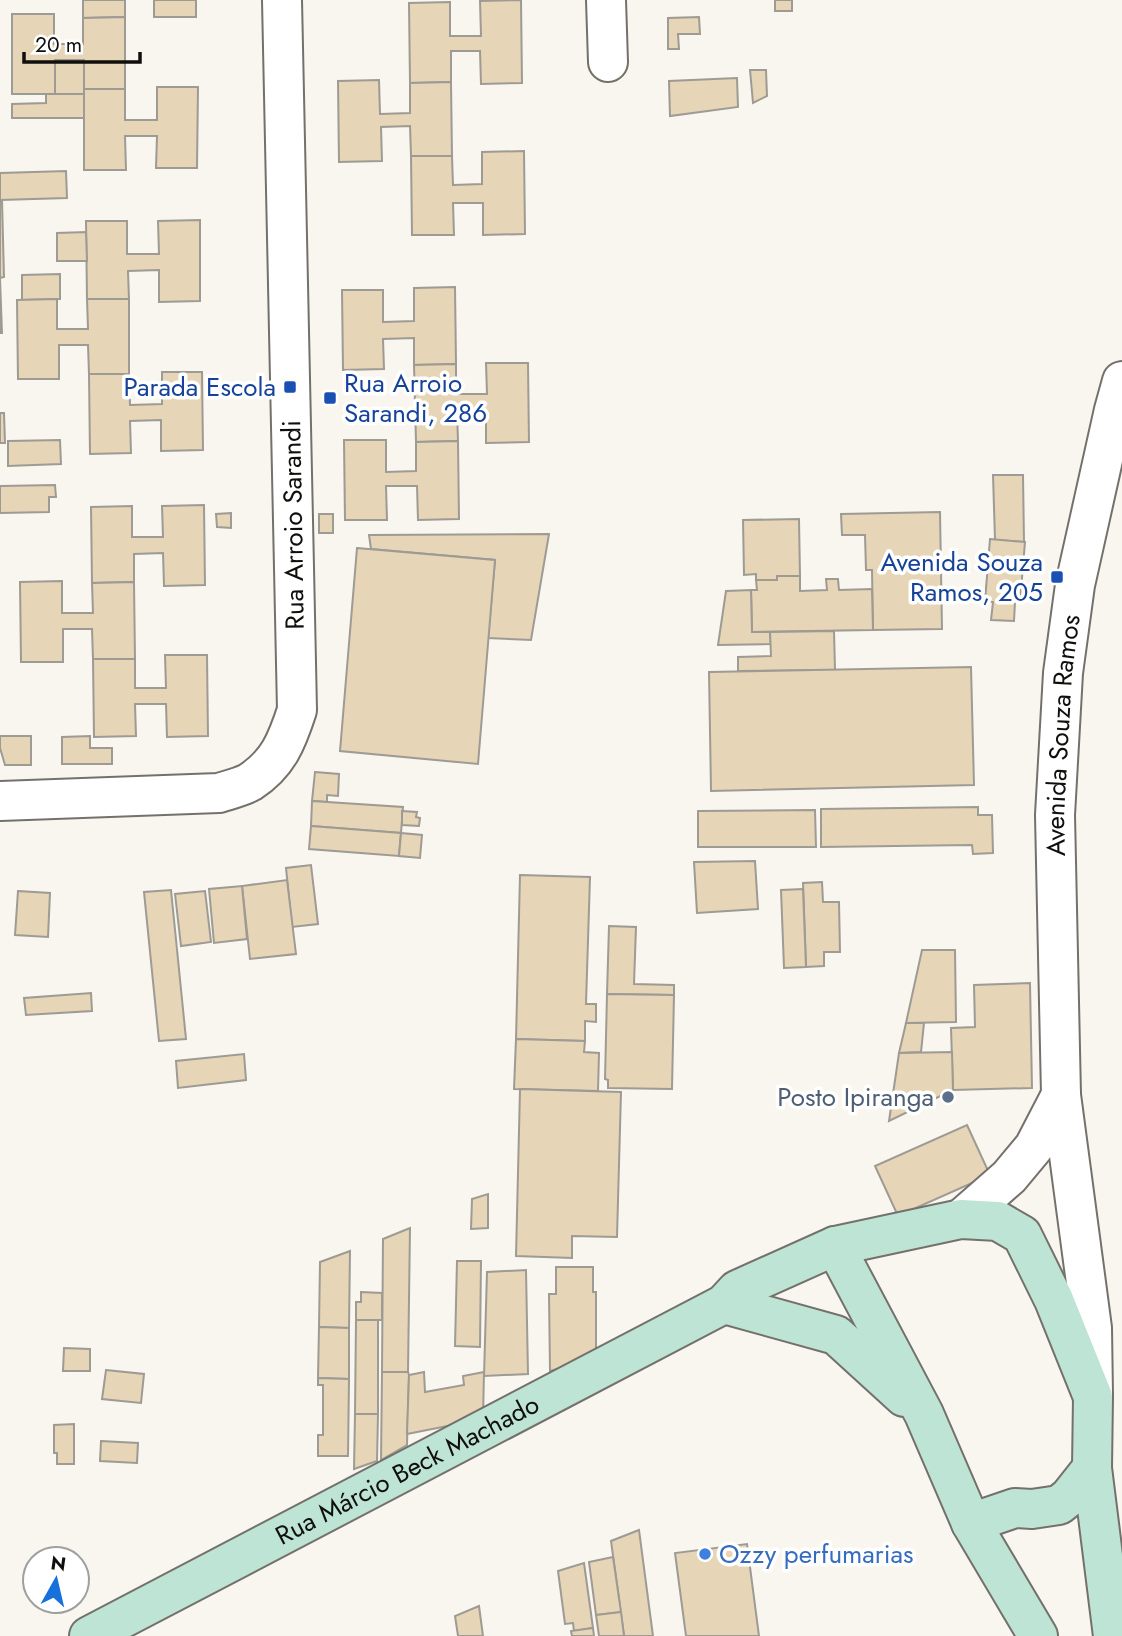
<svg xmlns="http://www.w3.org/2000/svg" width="1122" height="1636" font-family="Jost,sans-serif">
	<rect width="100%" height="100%" fill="#f9f6ef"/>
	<g fill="#e6d5b6" stroke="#9e9a94" stroke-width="2">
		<polygon points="83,0 125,0 125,17 83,18"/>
		<rect x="154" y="0" width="42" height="17"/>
		<polygon points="521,0 522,83 481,84 480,51 451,51 451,82 410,83 409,3 450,2 450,36 481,36 480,1"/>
		<rect x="775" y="0" width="17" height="11"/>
		<polygon points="12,14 54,14 54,44 83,44 83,18 125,17 125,89 84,89 84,60 55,60 55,94 12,94"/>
		<polygon points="699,17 700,34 678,34 679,49 668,49 668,18"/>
		<rect x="55" y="60" width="29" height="34"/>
		<polygon points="750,70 766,70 767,96 753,103"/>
		<polygon points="737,78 738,107 670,116 669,81"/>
		<polygon points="379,80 380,114 410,113 410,83 451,82 452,156 411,156 410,126 381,127 382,161 339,162 338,81"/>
		<polygon points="157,87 198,87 197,168 156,168 157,136 125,136 126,170 84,170 84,89 125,89 125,120 157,120"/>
		<polygon points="46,94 84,94 84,118 12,118 12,104 46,103"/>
		<polygon points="524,151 525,234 483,235 483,203 453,203 454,235 412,235 411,156 452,156 453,185 482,184 482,152"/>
		<polygon points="66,171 67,198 0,200 0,173"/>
		<polygon points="0,200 2,200 4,277 0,278 2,333 0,333"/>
		<polygon points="200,220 200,301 159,302 159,270 128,271 129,299 87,299 86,221 127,221 127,254 159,254 158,221"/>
		<polygon points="86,232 87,261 57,261 57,233"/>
		<polygon points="60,274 60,299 22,300 22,275"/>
		<polygon points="455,287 456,364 414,365 414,338 383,339 384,369 343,370 342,290 383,290 383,322 414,321 414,288"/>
		<polygon points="57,299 57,329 88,329 87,299 129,299 129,374 89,374 88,345 59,345 59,379 18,379 17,300"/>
		<polygon points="486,363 528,363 529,442 486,443 486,411 457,411 458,441 416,442 414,365 456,364 456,394 487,394"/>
		<polygon points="162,372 202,372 203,450 161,451 161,420 130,421 131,453 90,454 89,374 129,374 130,405 162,404"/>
		<polygon points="0,413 4,413 5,443 0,443"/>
		<polygon points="60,440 61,464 8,466 8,441"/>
		<polygon points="344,440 386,440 386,472 416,471 416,442 458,441 459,519 418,520 417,486 386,486 387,520 345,520"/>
		<polygon points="993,475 1023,475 1024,542 995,540"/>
		<polygon points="55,485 56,497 49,497 49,512 0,513 0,486"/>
		<polygon points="204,505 205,585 164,586 163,553 134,554 134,582 92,583 91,507 132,506 132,537 163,537 162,506"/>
		<polygon points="940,512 942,629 873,630 872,570 866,570 865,535 842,535 841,514"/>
		<polygon points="231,513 231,528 217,527 216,514"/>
		<rect x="319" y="514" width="14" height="19"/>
		<polygon points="799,519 800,576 777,576 777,580 756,580 756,574 744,575 743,520"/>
		<polygon points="549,534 531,640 488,638 495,560 371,549 369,535"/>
		<polygon points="990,539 1025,542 1020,602 1015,602 1014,621 991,620 993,602 985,601"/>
		<polygon points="357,548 495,560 478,764 340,751"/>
		<polygon points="777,576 800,576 800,591 827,590 826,579 838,579 839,590 872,589 873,630 752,632 751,590 757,590 756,580 777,580"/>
		<polygon points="62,581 62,613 93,613 92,583 134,582 135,659 93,659 92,629 63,629 63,662 21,662 20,582"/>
		<polygon points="751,590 752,632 770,632 771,644 718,645 726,591"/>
		<polygon points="834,631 835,670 738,671 738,657 771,656 770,632"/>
		<polygon points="165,655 207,655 208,736 167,737 166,704 135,704 136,736 94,737 93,659 135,659 135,688 166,688"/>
		<polygon points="971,667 974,785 711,791 709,672"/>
		<polygon points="0,736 31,736 31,765 5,765 0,748"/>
		<polygon points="90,736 90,748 112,748 112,764 62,764 62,737"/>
		<polygon points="315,772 339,774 338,796 327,795 327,802 312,801"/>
		<polygon points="312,801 403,807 401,833 311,826"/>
		<polygon points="978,807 978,815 992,815 993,853 973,854 972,845 821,847 821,809"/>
		<polygon points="815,810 816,847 698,847 698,811"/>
		<polygon points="402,811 417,812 416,817 420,818 419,826 402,825"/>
		<polygon points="311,826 401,833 399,856 309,849"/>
		<polygon points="401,833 422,835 420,858 399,856"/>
		<polygon points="755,861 758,909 697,913 694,862"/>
		<polygon points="311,865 318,924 292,927 286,868"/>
		<polygon points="520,875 590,877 586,1004 596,1004 596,1022 585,1021 585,1041 516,1039"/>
		<polygon points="287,880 296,954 250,959 242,886"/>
		<polygon points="822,882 823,902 839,902 840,952 824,952 824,966 806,967 803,883"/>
		<polygon points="242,886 247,939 214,943 209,889"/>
		<polygon points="803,889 806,967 784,968 781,890"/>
		<polygon points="171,890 186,1039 159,1041 144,892"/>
		<polygon points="18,891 50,893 48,937 15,935"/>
		<polygon points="205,891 211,942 181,946 175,894"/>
		<polygon points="609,926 636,927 634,984 674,985 674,995 607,994"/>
		<polygon points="922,950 955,950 956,1022 906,1023"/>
		<polygon points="1030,983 1032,1088 953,1090 951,1028 975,1027 974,985"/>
		<polygon points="91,993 92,1011 26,1015 24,998"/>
		<polygon points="607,994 674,995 672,1089 608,1088 608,1080 605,1079"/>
		<polygon points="906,1023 924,1023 921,1052 899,1053"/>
		<polygon points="516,1039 585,1041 584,1052 599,1053 598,1091 514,1089"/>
		<polygon points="952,1052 953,1090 889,1121 899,1053"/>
		<polygon points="244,1054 246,1080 178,1088 176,1061"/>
		<polygon points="520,1089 621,1092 617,1237 572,1236 572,1258 516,1256"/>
		<polygon points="967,1125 990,1175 898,1216 875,1166"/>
		<polygon points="488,1194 488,1228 471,1229 472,1199"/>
		<polygon points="410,1228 408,1372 382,1372 383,1239"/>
		<polygon points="350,1251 349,1328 319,1327 320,1262"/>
		<polygon points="457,1261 481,1261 480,1347 455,1346"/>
		<polygon points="556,1267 593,1267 593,1292 596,1292 596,1358 550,1371 549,1294 556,1294"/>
		<polygon points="526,1270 528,1374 484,1376 487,1272"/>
		<polygon points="361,1292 382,1293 382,1320 356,1320 356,1302 361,1302"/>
		<polygon points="356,1320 378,1320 378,1414 355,1414"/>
		<polygon points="319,1327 349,1328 349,1379 318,1378"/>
		<polygon points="64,1348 90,1349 90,1371 63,1371"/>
		<polygon points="106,1370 144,1374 141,1403 102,1399"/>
		<polygon points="382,1372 408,1372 409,1375 407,1445 381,1460"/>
		<polygon points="424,1372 425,1392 464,1385 463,1376 484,1372 483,1419 407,1434 409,1375"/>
		<polygon points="318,1378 349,1379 348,1456 318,1456 318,1435 323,1435 323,1385 318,1385"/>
		<polygon points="355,1414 378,1414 377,1461 354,1469"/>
		<polygon points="74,1424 74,1464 57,1464 57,1453 54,1453 54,1425"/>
		<polygon points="101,1441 138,1443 137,1463 100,1461"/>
		<polygon points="639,1530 653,1636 624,1636 611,1541"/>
		<polygon points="747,1544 759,1636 686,1636 675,1553"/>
		<polygon points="613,1557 621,1612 596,1615 589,1562"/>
		<polygon points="584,1563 593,1628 574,1631 573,1623 565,1624 558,1571"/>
		<polygon points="479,1606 483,1636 458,1636 455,1616"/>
		<polygon points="621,1612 624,1636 599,1636 596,1615"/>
		<polygon points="593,1628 594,1636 572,1636 571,1631"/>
	</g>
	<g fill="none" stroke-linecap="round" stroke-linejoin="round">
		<g stroke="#74716c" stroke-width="42">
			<g id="minor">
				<polyline points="606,0 608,62"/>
				<path d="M0 801 219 793C228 790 241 787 250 782 278 764 287 741 297 710L282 0"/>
			</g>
		</g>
		<g stroke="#74716c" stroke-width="42">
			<g id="tertiary">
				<polyline points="961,1219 1009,1177 1034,1147 1061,1095"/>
				<path id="s1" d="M1093 1395 1092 1328 1061 1095 1055 815 1063 673 1075 585 1114 410 1122 381"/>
			</g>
		</g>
		<g stroke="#74716c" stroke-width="42">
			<g id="secondary">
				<polyline points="835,1246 924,1414 971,1523 1038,1636"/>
				<polyline points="724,1304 836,1335 904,1397"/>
				<polyline points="971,1523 1015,1508 1032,1509 1059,1505 1069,1497 1092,1468"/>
				<path id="s2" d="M89 1636 724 1304 737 1290 835 1246 961 1219 998 1221 1022 1235 1054 1300 1093 1397 1092 1468 1113 1636"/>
			</g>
		</g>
		<use href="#minor" stroke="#fff" stroke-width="38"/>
		<use href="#tertiary" stroke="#fff" stroke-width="38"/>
		<use href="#secondary" stroke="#bee4d6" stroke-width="38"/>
	</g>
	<g fill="#1a4fb4" stroke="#fff" stroke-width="2.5">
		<rect x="283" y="380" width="14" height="14" rx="3.5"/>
		<rect x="323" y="391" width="14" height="14" rx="3.5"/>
		<rect x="1050" y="570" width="14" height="14" rx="3.5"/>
	</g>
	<circle fill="#5c6f8a" stroke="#fff" stroke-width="2.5" cx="948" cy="1097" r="7"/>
	<circle fill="#3f7fe0" stroke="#fff" stroke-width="2.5" cx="705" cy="1554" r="7"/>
	<g text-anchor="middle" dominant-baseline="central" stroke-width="7" stroke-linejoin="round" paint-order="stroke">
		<g font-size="26" fill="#164399" stroke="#fff" text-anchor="end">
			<text x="344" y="383" text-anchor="start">Rua Arroio<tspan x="344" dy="30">Sarandi, 286</tspan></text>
			<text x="276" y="387">Parada Escola</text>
			<text x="1043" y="562">Avenida Souza<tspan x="1043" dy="30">Ramos, 205</tspan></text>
		</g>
		<g font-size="26" fill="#100f0d" stroke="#fff">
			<text transform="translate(293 525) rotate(-91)">Rua Arroio Sarandi</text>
			<text stroke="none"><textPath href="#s1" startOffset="662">Avenida Souza Ramos</textPath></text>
			<text stroke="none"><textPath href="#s2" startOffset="359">Rua Márcio Beck Machado</textPath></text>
		</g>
		<g font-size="26" fill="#4e5e75" stroke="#fff" text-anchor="end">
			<text x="934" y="1097">Posto Ipiranga</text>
		</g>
		<g font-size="26" fill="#366cbe" stroke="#fff" text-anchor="start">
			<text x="719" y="1554">Ozzy perfumarias</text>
		</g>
	</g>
	<g transform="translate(56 1580) rotate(8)"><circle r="33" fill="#ffffff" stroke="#9f9f9e" stroke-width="2"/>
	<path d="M0-5L12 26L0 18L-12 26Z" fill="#1671db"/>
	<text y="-10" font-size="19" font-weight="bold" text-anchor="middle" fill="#100f0d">N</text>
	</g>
	<path d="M24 52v10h116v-10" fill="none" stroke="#100f0d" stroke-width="3.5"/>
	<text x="35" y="52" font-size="21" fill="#100f0d" stroke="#ffffff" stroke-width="5" paint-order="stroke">20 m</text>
</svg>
